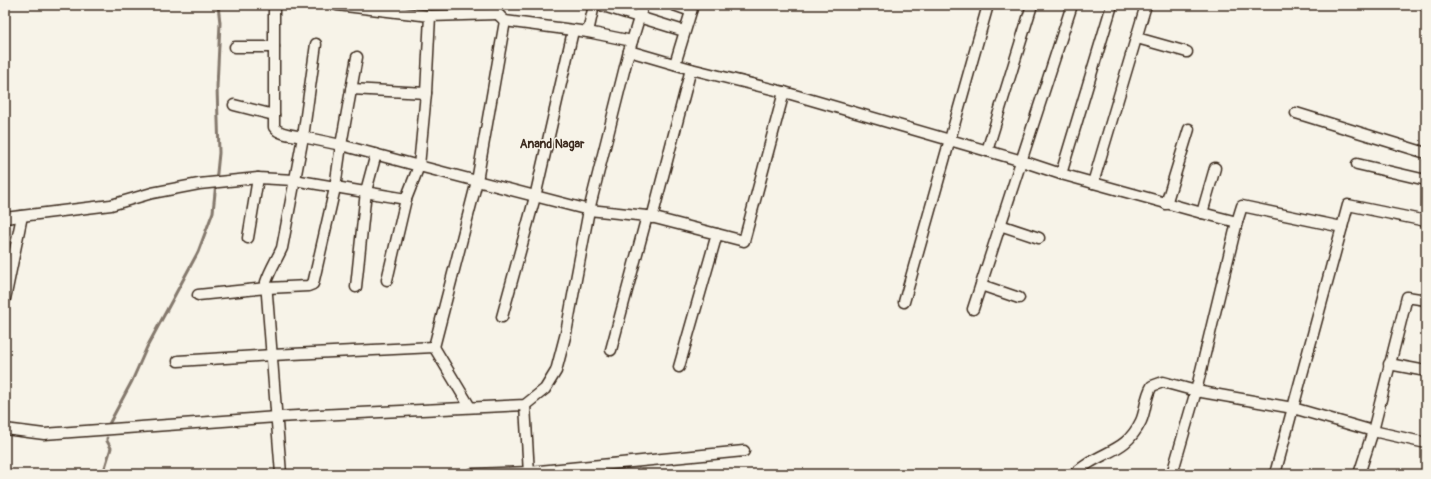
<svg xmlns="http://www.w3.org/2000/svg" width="1431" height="479" font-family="Pangolin,sans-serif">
	<rect width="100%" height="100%" fill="#f7f3e8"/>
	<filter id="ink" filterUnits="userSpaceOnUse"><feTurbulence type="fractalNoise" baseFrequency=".025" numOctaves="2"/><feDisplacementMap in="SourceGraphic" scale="8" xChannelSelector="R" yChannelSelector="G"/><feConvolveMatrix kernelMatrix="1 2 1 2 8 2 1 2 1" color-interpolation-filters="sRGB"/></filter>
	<g filter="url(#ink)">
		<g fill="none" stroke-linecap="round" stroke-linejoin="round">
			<g stroke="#84786c" stroke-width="3">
				<polyline points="109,424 132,381 147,347 198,252 213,212 219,153 217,87 220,23 218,5"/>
				<polyline points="103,474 111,448 107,441 107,438"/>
			</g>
			<g stroke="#3b2a1e" stroke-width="13">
				<g id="minor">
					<path d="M274 5V127C279 135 294 135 303 137L282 248C277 259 270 270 266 282L281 474"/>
					<polyline points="337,5 430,16 497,14"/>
					<path d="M493 5C494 12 500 16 505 21L588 32 632 41"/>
					<polyline points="600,5 684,31"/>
					<polyline points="674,5 691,11"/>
					<polyline points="1425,5 1426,5"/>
					<polyline points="588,32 594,5"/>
					<polyline points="1137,38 1187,52"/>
					<polyline points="316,44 303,137 341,145 419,166 426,93 430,16"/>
					<polyline points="235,47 274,47"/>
					<polyline points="629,51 691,69 784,92 1022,161 1061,174 1202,213 1237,222 1242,206 1342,227"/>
					<polyline points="675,64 693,5"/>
					<polyline points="351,89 426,93"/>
					<polyline points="234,105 274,115"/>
					<polyline points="1296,113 1426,153"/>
					<polyline points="987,151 1032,5"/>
					<polyline points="1357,164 1426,180"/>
					<polyline points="1061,174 1112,5"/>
					<polyline points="1093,183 1146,5"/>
					<polyline points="1166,204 1189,129"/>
					<polyline points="1202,213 1215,168"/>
					<polyline points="647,216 744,241 784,92"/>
					<polyline points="5,218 111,205 152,193 199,184 258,178 294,180 406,199 419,166 589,210 629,51 643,5"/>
					<polyline points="652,218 691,69"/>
					<polyline points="1000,225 1039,238"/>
					<polyline points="248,238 258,178"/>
					<polyline points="387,280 406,199"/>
					<polyline points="981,285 1019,298"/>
					<polyline points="356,287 366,191 376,154"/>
					<polyline points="198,295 267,288 308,286 313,284 335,188 341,145 357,57"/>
					<polyline points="5,299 22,216"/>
					<polyline points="904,302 988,5"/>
					<polyline points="973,309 1072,5"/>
					<polyline points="502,317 535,197 573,31"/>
					<polyline points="434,347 477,181 505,21"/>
					<polyline points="178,361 272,355 434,347 470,407"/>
					<polyline points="1389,364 1426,371"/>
					<polyline points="679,367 717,234"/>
					<polyline points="525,405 529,474"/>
					<polyline points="5,429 44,434 277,417 525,405 545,389 556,371 566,333 589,210 647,216 611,350"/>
					<polyline points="472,474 529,472 744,451"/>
					<path d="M1074 474C1079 470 1084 466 1089 463 1112 449 1128 448 1141 421 1146 410 1145 397 1152 386L1163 382 1196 391 1293 408 1373 431 1426 443"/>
					<polyline points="1172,474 1196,391 1237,222"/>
					<polyline points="1275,474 1348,205 1426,221"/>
					<polyline points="1359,474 1373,431 1407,297 1426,300"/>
				</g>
			</g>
			<use href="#minor" stroke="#f7f3e8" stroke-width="10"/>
		</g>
	</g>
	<g text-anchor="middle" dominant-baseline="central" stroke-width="3" stroke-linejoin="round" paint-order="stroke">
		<g font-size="12" font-weight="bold" fill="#3b2a1e" stroke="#f7f3e8">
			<text x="552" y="144">Anand Nagar</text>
		</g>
	</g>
	<rect width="1431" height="479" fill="none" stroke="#f7f3e8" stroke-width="20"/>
	<rect x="10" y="10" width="1411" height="459" fill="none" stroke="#3b2a1e" stroke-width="1.5" filter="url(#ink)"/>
</svg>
